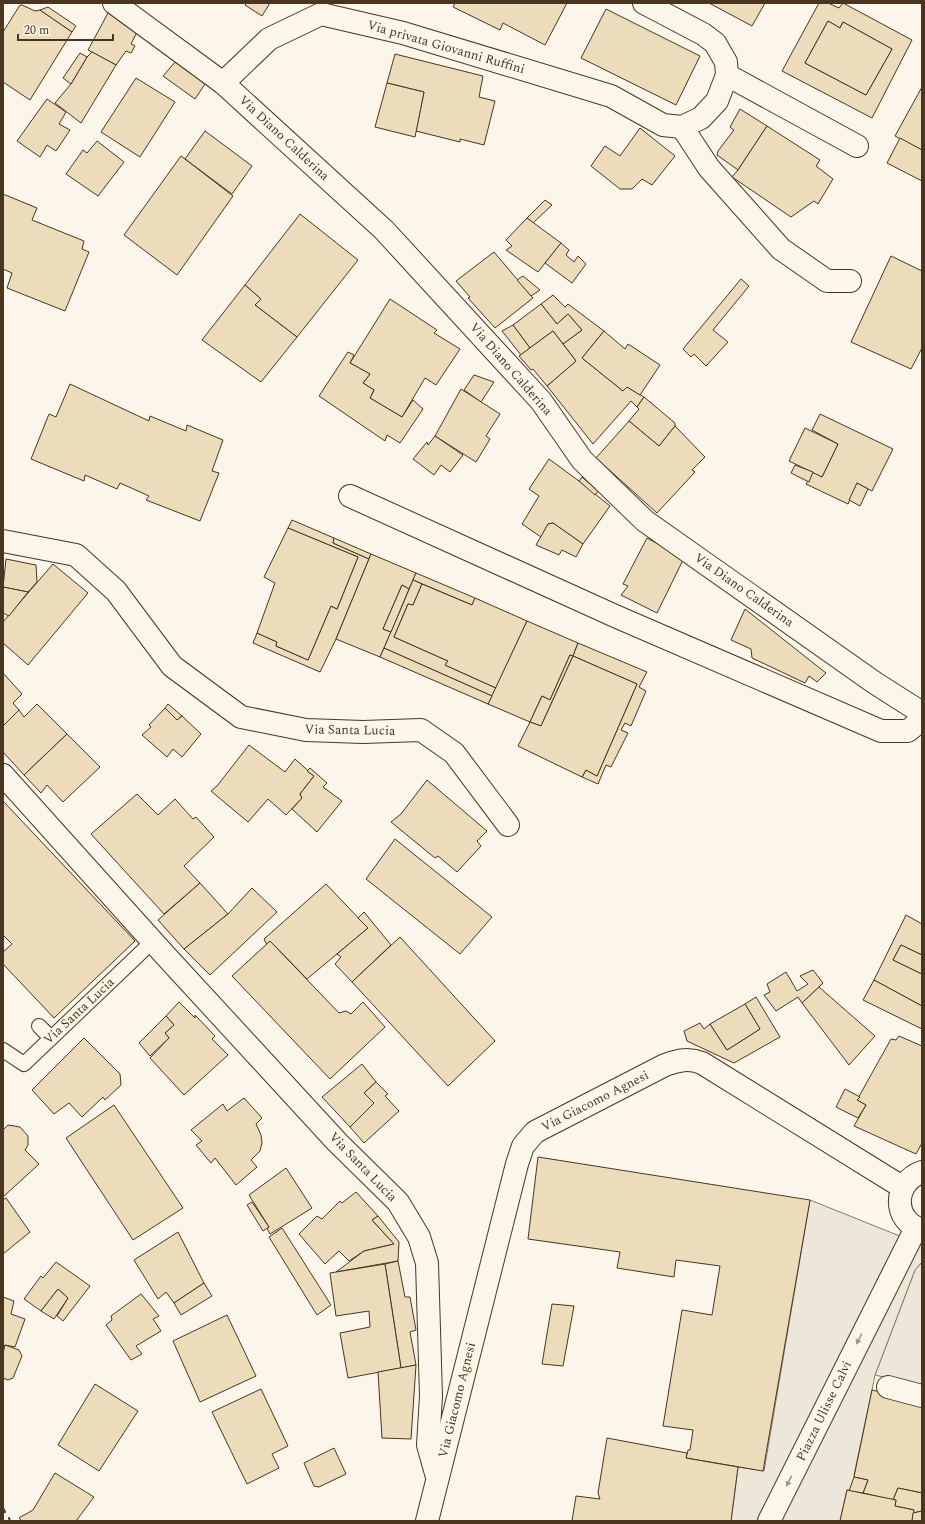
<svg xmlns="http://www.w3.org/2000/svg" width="925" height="1524" font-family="Spectral,serif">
	<rect width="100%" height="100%" fill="#fbf6e9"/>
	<polygon fill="#ede6d9" stroke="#887966" points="922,1262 922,1386 875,1375 915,1270"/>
	<polygon fill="#ede7d9" stroke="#887966" points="810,1200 922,1245 922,1262 915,1270 875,1375 872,1390 854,1475 868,1480 863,1493 847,1490 840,1521 731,1521 738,1467 764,1471"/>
	<g fill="#ecdcbc" stroke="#4a3520" fill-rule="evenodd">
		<polygon points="247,3 270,3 262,16 245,5"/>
		<polygon points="455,3 567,3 545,45 503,23 500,30 453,7"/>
		<polygon points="709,3 765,3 752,26"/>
		<path d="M819 3H828L839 8 843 3 912 40 872 118 782 71ZM828 21 840 28 843 22 892 49 866 95 805 63Z"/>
		<polygon points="20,5 22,5 35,11 40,10 72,32 30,100 3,82 3,32"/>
		<polygon points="48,7 76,26 72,32 40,10"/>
		<polygon points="606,9 700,56 676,105 581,58"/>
		<polygon points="108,13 138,30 131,44 135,46 131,53 126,51 116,65 88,50"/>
		<polygon points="828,21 840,28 843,22 892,49 866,95 805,63"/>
		<polygon points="92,52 116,65 81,123 55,103 71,84 87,57"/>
		<polygon points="80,53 87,57 71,84 63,78"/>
		<polygon points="395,54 483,76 479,97 495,101 484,145 460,139 460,142 416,131 424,92 387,83"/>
		<polygon points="176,61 205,84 195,99 163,76"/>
		<polygon points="136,78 175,102 140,157 101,132"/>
		<polygon points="387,83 424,92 415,137 375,127"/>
		<polygon points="922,87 922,150 895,136"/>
		<polygon points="47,99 66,112 59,124 70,130 56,151 47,145 40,157 17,141"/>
		<polygon points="740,109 767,126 738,170 717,155 718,151 734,130 730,127"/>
		<polygon points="767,126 820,160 816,166 833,179 818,204 814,201 791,217 732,177 738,170"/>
		<polygon points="640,128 675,156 652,185 642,179 632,189 620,189 591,166 605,146 620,156"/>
		<polygon points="205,131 252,166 232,194 185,159"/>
		<polygon points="900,138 922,150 922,181 887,163"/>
		<polygon points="97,141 124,162 98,196 66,174 83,150 87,153"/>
		<polygon points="181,156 233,196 177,275 124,235"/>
		<polygon points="3,194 37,208 32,220 84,241 82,249 89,252 65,311 7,288 12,273 3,269"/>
		<polygon points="545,200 552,205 533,223 527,218"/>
		<polygon points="300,214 358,260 297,337 255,305 261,299 245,285"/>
		<polygon points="527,218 561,243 538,272 506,250 512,246 506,240"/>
		<polygon points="561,243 569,250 566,255 574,262 578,256 586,264 572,283 545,263"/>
		<polygon points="494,252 533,298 495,328 468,298 470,297 456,281"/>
		<polygon points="891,256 922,271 922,348 911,369 851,342"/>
		<polygon points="523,276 540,290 531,296 517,280"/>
		<polygon points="741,279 749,286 713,330 728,342 706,366 694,354 691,357 683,349"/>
		<polygon points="245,285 261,299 255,305 297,337 261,382 202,340"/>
		<polygon points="553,295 565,307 568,304 604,331 582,358 623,391 627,387 644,397 637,407 631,401 593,444 547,386 576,361 563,344 582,330 568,314 557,324 541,304"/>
		<polygon points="390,299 437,330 434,333 460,349 436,385 425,378 402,417 370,398 374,390 363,383 370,374 350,363"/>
		<polygon points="541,304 557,324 568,314 582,330 563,344 553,331 530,348 513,325"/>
		<polygon points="513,325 530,348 521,355 502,331"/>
		<polygon points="553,331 576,361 547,386 533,369 531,370 519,356"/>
		<polygon points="604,331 625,349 628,344 660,365 640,395 627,387 623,391 582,358"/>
		<polygon points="348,352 354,355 350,363 370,374 363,383 374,390 370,398 402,417 413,400 423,409 400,443 387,435 385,441 319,396"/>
		<polygon points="474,375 494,382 481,402 464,390"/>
		<polygon points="70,384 149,421 150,416 186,431 187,425 223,440 212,471 219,473 200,521 146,500 149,496 120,483 117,489 85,475 84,481 31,459 49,414 56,417"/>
		<polygon points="461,389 500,414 486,436 490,439 476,462 435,436"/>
		<polygon points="644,397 675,423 675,426 659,446 629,421 639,409 637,407"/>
		<polygon points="820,414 893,449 872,491 857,483 848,504 806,484 813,472 822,477 838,444 812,430"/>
		<polygon points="629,421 659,446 675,426 705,457 692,470 695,472 657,513 596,458"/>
		<polygon points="805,428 838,444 822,477 789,461"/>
		<polygon points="435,436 463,455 450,472 441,465 434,475 413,459 427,442 428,445"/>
		<polygon points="549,459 579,481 610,506 583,544 553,523 548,524 541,537 522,524 539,496 529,489"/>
		<polygon points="795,465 813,472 809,482 791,473"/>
		<polygon points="582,477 598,491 595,495 579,481"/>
		<polygon points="857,483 868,489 860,506 849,500"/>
		<polygon points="292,520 334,538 333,543 369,559 336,639 320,672 253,643 257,633 277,642 276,646 308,660 331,606 337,609 358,557 288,528"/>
		<polygon points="553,523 583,544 576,557 562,550 559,555 536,545 548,524"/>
		<polygon points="288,528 358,557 337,609 331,606 308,660 276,646 277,642 257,633 275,583 264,577"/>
		<polygon points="334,538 371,554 369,559 333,543"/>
		<polygon points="647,538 684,558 657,613 621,595 628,586 623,584"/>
		<polygon points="371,554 416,573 409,589 402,585 383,629 391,632 380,657 336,639"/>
		<polygon points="6,559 36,565 37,582 28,592 3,587"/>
		<polygon points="53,564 88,593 28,665 3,643 3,622"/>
		<polygon points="416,573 475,598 472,605 413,580"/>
		<polygon points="413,580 422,584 413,605 408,604 394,637 448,661 445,665 496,688 492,696 384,648"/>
		<polygon points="422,584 472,605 475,598 527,621 496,688 445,665 448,661 394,637 408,604 413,605"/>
		<polygon points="402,585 409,589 391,632 383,629"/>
		<polygon points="3,587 28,592 9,616 3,613"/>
		<polygon points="745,609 826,673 817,682 809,676 805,683 752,658 751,649 731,640"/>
		<polygon points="527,621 578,643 573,656 570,655 550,700 542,696 530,722 488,704"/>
		<polygon points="578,643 647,672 639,687 646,691 631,726 625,723 621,730 628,733 611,767 606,765 598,784 582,777 586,770 597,776 637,684 573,656"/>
		<polygon points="384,648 492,696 488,704 380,657"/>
		<polygon points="570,655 573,656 541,726 530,722 542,696 550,700"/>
		<polygon points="573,656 637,684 597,776 586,770 582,777 518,746 530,722 541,726"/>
		<polygon points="3,673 22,694 13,703 19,710 3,726"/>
		<polygon points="37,704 67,734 24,775 3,752 3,726 19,710 24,717"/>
		<polygon points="168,704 182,716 177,720 165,708"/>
		<polygon points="165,708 177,720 182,716 201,734 182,757 173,749 167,757 142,735 151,727 149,725"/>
		<polygon points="67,734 100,767 63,802 47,785 41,793 24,775"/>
		<polygon points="249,745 285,772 295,759 314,776 300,794 302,798 286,815 268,799 248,822 211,791 217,786"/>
		<polygon points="310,768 327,783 323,787 342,801 317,832 292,809 302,798 300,794 314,776 307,771"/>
		<polygon points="427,780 487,831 477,841 481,846 457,872 438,856 435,858 391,822 401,814"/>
		<polygon points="137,794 158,815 175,799 193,819 196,817 214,837 184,866 200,883 164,914 91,834"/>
		<polygon points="3,801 135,941 54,1018 3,964 3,952 12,944 3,935"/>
		<polygon points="395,839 492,917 460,954 366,879"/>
		<polygon points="200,883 228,914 184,949 158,920"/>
		<polygon points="326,884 368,928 307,979 270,941 267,945 264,939"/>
		<polygon points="252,888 277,912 210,975 184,949 228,914"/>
		<polygon points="364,912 391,945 352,982 335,964 341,957 337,954 368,928 358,918"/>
		<polygon points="906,915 922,924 922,955 901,945 893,960 922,974 922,1006 874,980"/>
		<polygon points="400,937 495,1041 448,1086 352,982"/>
		<polygon points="270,941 339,1013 346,1011 351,1014 363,1002 385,1027 330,1079 232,976"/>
		<polygon points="901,945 922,955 922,974 893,960"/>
		<polygon points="813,970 823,983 819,987 802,1003 798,997 776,1011 764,995 770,992 767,984 786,972 797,991 808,984 800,976"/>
		<polygon points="874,980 922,1006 922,1029 863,1000"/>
		<polygon points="819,987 875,1036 849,1065 802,1003"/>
		<polygon points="756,997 780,1037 734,1063 687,1041 684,1031 700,1023 704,1029 710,1024 727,1050 760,1029 745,1004"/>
		<polygon points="179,1002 195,1018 195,1015 215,1036 212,1039 228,1055 184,1095 150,1058 169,1038 165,1033 174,1025 166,1016"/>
		<polygon points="745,1004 760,1029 727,1050 710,1024"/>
		<polygon points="166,1016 174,1025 165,1033 169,1038 150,1056 139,1043"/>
		<polygon points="899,1036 922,1046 922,1143 916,1154 854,1126 866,1105 857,1100 891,1039 896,1040"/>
		<polygon points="84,1038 120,1074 121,1085 105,1100 103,1097 82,1117 69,1103 54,1114 32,1090"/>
		<polygon points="362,1064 376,1082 364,1093 374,1103 350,1127 322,1097"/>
		<polygon points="376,1082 388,1094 385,1096 399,1111 364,1143 350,1127 374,1103 364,1093"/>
		<polygon points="845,1089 860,1097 857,1100 866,1105 858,1118 836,1107"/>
		<polygon points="244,1098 262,1118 256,1124 261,1135 262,1143 260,1151 251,1160 257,1167 236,1185 215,1158 211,1163 196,1145 202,1141 191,1130 223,1104 227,1111"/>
		<polygon points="114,1105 183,1208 133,1240 66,1138"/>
		<polygon points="8,1125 20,1127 28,1136 28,1145 25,1150 39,1164 3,1197 3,1130"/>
		<polygon points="538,1157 810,1200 763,1471 686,1458 688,1450 690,1450 693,1430 663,1426 682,1310 712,1315 720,1266 676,1260 674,1277 617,1268 620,1252 528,1239"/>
		<polygon points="286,1168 312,1208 270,1234 267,1228 269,1227 249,1195"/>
		<polygon points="356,1192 378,1216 372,1220 394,1244 364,1251 349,1261 339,1251 325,1264 299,1234 317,1216 322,1219 340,1201 342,1203"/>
		<polygon points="6,1198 30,1232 3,1254 3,1200"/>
		<polygon points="252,1202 269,1227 263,1231 247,1205"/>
		<polygon points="378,1216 399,1242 398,1261 336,1272 364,1251 394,1244 372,1220"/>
		<polygon points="282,1228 331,1305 317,1315 269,1237"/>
		<polygon points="178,1232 204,1283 174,1303 166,1292 158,1299 134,1260"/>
		<polygon points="398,1261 405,1297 410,1297 416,1330 410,1332 416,1365 401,1368 385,1264"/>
		<polygon points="56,1262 90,1286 63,1321 57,1316 68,1298 58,1289 41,1311 24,1299 41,1276 43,1278"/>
		<polygon points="385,1264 401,1368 348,1378 340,1333 370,1327 369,1311 336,1316 330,1273"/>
		<polygon points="204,1283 212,1296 181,1315 174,1303"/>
		<polygon points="58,1289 68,1298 54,1319 41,1311"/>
		<polygon points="141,1294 159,1316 153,1319 161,1331 136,1346 142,1354 131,1360 106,1325 112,1320 111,1316"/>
		<polygon points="3,1297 14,1301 11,1314 25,1319 15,1347 5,1345 3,1353"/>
		<polygon points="552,1304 574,1306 563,1366 542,1364"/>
		<polygon points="227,1315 256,1376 200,1402 173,1341"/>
		<polygon points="5,1345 19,1350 22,1356 13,1378 8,1380 3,1378 3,1353"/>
		<polygon points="416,1365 411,1439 382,1438 378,1372"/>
		<polygon points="95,1384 138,1411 99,1471 58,1445"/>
		<polygon points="261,1389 288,1446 272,1454 279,1468 247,1484 212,1412"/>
		<polygon points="872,1390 922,1402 922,1493 898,1488 893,1500 863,1493 868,1480 854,1477"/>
		<polygon points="607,1438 687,1453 686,1458 738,1467 731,1521 572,1521 576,1496 600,1499 598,1493"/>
		<polygon points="334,1448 346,1474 319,1487 314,1486 304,1463"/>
		<polygon points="55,1473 94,1497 76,1521 22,1521 19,1518 33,1510"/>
		<polygon points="854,1477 868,1480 863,1493 849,1491"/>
		<polygon points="898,1488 922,1493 922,1511 913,1513 914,1510 895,1506 896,1500 893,1500"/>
		<polygon points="847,1490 896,1500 895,1506 914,1510 912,1521 840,1521"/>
		<polygon points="922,1511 922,1521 912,1521 913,1513"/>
	</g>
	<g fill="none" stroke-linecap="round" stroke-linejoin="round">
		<g stroke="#4a3520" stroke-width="16">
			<g id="lane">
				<polyline points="39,1026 51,1038"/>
				<polyline points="3,1050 24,1064 153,941"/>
			</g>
		</g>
		<g stroke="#4a3520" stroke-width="24">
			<g id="street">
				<polyline points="727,75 857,146"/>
				<polyline points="223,83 269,39 321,14 403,33 611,96 663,125 682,127 701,118 717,101 727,75 726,62 715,43 703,34 644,3"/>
				<polyline points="682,127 709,168 781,249 827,281 850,281"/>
				<polyline points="350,496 615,616 881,731 908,731 922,719"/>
				<polyline points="3,541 76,555 116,591 172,666 241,717 306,730 363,732 421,730 454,753 508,825"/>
				<polyline points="3,775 164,954 337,1142 398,1202 419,1237 427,1263 431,1396 428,1445 437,1477"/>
				<polyline points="888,1387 922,1396"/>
			</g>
		</g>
		<g stroke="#4a3520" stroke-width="24">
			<g id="secondary">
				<polyline points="114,3 223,83 384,230 541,401 582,460 645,521 875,683 922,713"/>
				<path d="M427 1521 517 1164 523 1146 535 1132 665 1065C679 1060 689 1058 702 1063L902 1187"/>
			</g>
		</g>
		<g stroke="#4a3520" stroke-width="24">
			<g id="primary">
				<path d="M922 1172C893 1182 892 1221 922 1230"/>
				<polyline points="769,1521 916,1228"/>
			</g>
		</g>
		<use href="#lane" stroke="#fbf6e9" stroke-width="14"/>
		<use href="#street" stroke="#fbf6e9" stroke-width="22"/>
		<use href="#secondary" stroke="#fbf6e9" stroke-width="22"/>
		<use href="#primary" stroke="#fbf6e9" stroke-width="22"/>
		<g stroke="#4a3520" stroke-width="2">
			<polyline points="3,1508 5,1512"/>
			<polyline points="9,1518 10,1521"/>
		</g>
	</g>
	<defs><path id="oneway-solid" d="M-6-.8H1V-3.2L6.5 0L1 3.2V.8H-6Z"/></defs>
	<g fill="#a29684">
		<use href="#oneway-solid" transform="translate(859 1339) rotate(117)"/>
		<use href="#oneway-solid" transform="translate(789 1481) rotate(116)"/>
	</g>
	<g text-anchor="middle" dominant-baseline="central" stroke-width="3" stroke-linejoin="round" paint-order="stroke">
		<g font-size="13" fill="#4a3520" stroke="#fbf6e9">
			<text transform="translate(446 47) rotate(16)">Via privata Giovanni Ruffini</text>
			<text transform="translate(284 138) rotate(43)">Via Diano Calderina</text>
			<text transform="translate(511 369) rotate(49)">Via Diano Calderina</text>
			<text transform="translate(744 590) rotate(35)">Via Diano Calderina</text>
			<text transform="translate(350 730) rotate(1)">Via Santa Lucia</text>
			<text transform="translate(79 1011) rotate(-43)">Via Santa Lucia</text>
			<text transform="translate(595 1101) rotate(-27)">Via Giacomo Agnesi</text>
			<text transform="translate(363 1167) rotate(46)">Via Santa Lucia</text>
			<text transform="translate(457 1400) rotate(-76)">Via Giacomo Agnesi</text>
			<text transform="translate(824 1411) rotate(-64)">Piazza Ulisse Calvi</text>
		</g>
	</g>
	<rect width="925" height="1524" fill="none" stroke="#4a3520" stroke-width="8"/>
	<path d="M18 34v6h95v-6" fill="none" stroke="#4a3520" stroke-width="2"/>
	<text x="24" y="34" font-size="12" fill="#4a3520" stroke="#fbf6e9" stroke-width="3" paint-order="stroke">20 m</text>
</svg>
